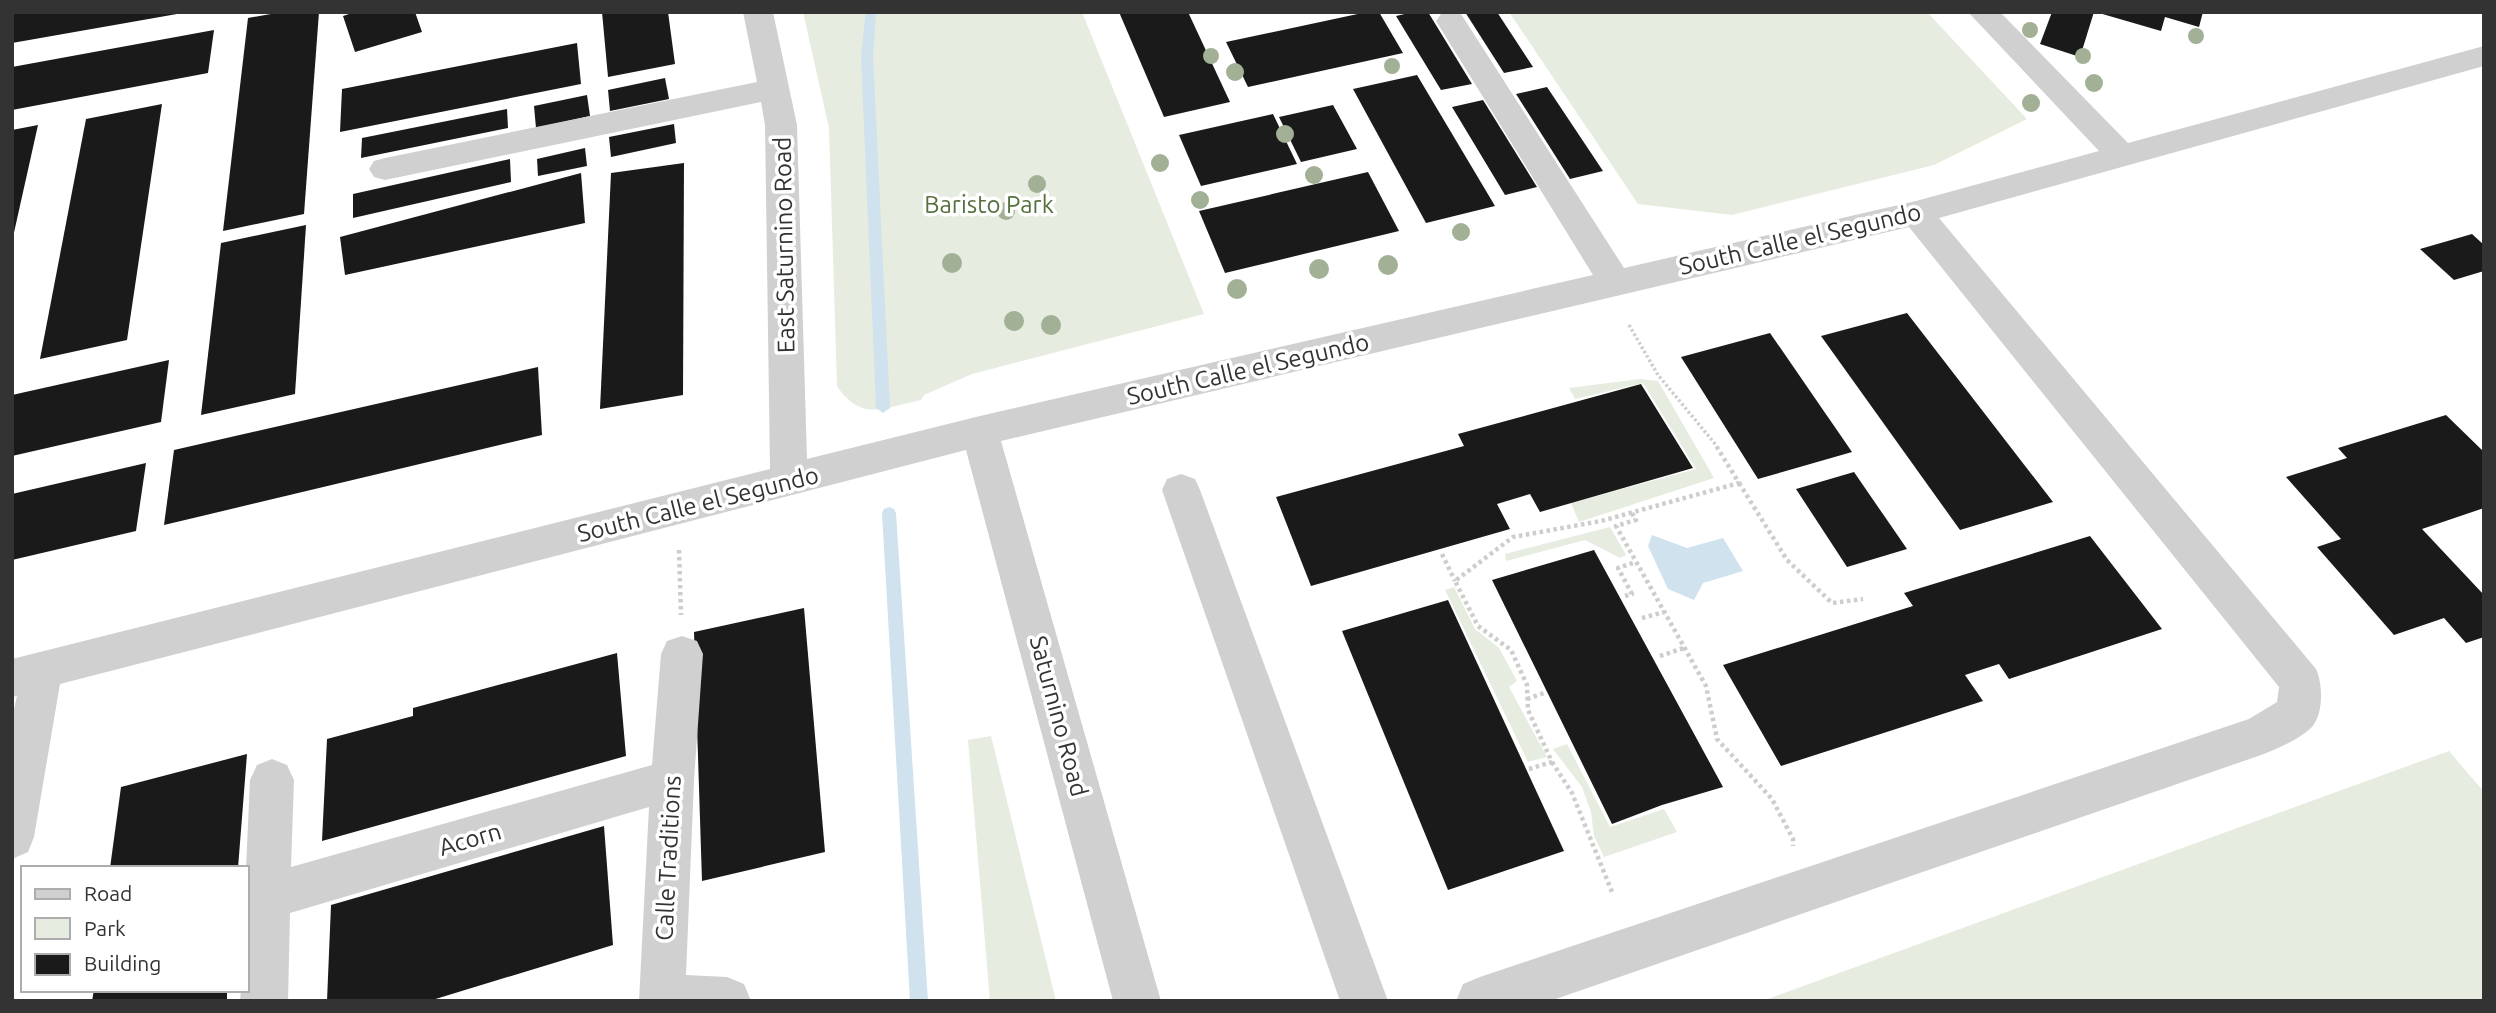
<svg xmlns="http://www.w3.org/2000/svg" width="2496" height="1013" font-family="Ubuntu,sans-serif">
	<rect width="100%" height="100%" fill="#fff"/>
	<g fill="#e6ecdf">
		<path d="M803 12H1082L1204 314 972 374 924 395 921 400C884 407 862 423 837 386L829 128Z"/>
		<polygon points="1509,12 1927,12 2027,119 1934,165 1732,215 1638,204"/>
		<polygon points="1640,379 1658,381 1714,478 1579,522 1571,503 1696,469 1643,383 1575,399 1569,388"/>
		<polygon points="1610,527 1626,555 1620,558 1585,540 1506,561 1505,554"/>
		<polygon points="1454,587 1475,629 1499,648 1517,681 1509,687 1547,757 1528,762 1445,590"/>
		<polygon points="991,736 1056,1001 990,1001 968,740"/>
		<polygon points="1567,744 1610,827 1664,809 1677,832 1604,857 1594,836 1591,812 1582,787 1553,749"/>
		<polygon points="2449,751 2484,792 2484,1001 1762,1001"/>
	</g>
	<polygon fill="#cfe2ee" points="1652,535 1687,548 1723,538 1743,571 1703,583 1694,600 1668,589 1648,546"/>
	<g fill="none" stroke-linecap="round" stroke-linejoin="round">
		<g fill="#cfe2ee" fill-rule="evenodd">
			<polygon points="866,12 876,12 873,56 890,408 883,413 876,408 861,56"/>
			<polygon points="889,507 894,509 896,513 928,1001 910,1001 882,513 884,509"/>
		</g>
	</g>
	<g fill="#1a1a1a">
		<polygon points="12,12 177,12 177,14 12,43"/>
		<polygon points="282,12 319,12 304,214 223,231 248,18"/>
		<polygon points="355,12 415,12 422,32 355,52 343,16"/>
		<polygon points="602,12 668,12 675,64 608,77"/>
		<polygon points="1119,12 1188,12 1230,102 1164,117"/>
		<polygon points="1367,12 1379,12 1403,53 1248,87 1226,42"/>
		<polygon points="1413,12 1428,12 1472,84 1441,90 1396,16"/>
		<polygon points="1465,12 1497,12 1533,67 1504,73"/>
		<polygon points="2052,12 2094,12 2080,57 2040,44"/>
		<polygon points="2203,12 2199,27 2165,17 2161,31 2099,13"/>
		<polygon points="214,30 208,73 12,110 12,67"/>
		<polygon points="577,43 581,84 340,132 342,89"/>
		<polygon points="1417,75 1495,206 1426,223 1353,89"/>
		<polygon points="665,78 669,99 610,111 608,90"/>
		<polygon points="1547,87 1603,171 1570,179 1516,94"/>
		<polygon points="587,95 590,116 536,128 534,106"/>
		<polygon points="1483,100 1537,187 1505,195 1452,107"/>
		<polygon points="162,104 127,340 40,359 86,119"/>
		<polygon points="1333,105 1357,149 1301,162 1279,117"/>
		<polygon points="507,109 508,128 361,158 362,138"/>
		<polygon points="1273,114 1297,164 1201,186 1179,135"/>
		<polygon points="674,124 676,143 611,157 609,137"/>
		<polygon points="38,125 13,237 12,237 12,130"/>
		<polygon points="585,148 587,166 538,176 537,159"/>
		<polygon points="510,159 511,182 353,218 353,194"/>
		<polygon points="684,163 683,395 600,409 611,173"/>
		<polygon points="1368,172 1399,231 1225,273 1199,211"/>
		<polygon points="581,173 585,223 345,275 340,237"/>
		<polygon points="306,225 295,394 201,415 221,243"/>
		<polygon points="2472,234 2484,245 2484,271 2454,280 2420,249"/>
		<polygon points="1907,313 2053,502 1960,530 1821,336"/>
		<polygon points="1770,333 1852,452 1758,479 1681,357"/>
		<polygon points="169,360 161,422 12,456 12,395"/>
		<polygon points="538,367 542,435 164,525 174,450"/>
		<polygon points="1641,384 1693,468 1540,512 1530,494 1497,504 1510,529 1311,586 1276,497 1464,446 1458,434"/>
		<polygon points="2446,415 2484,452 2484,508 2422,529 2484,595 2484,637 2466,643 2444,618 2394,635 2317,547 2341,539 2286,477 2347,458 2338,448"/>
		<polygon points="146,463 136,531 12,560 12,494"/>
		<polygon points="1854,472 1907,549 1847,567 1796,489"/>
		<polygon points="2090,536 2162,629 2009,679 1999,664 1965,675 1983,701 1781,766 1723,665 1913,606 1904,593"/>
		<polygon points="1594,550 1723,787 1662,805 1612,824 1492,580"/>
		<polygon points="1448,600 1564,851 1448,890 1342,631"/>
		<polygon points="804,608 825,852 702,881 694,632"/>
		<polygon points="617,653 626,756 322,841 327,739 413,716 413,708"/>
		<polygon points="247,754 238,868 110,868 121,787"/>
		<polygon points="604,826 613,945 429,1001 327,1001 331,905"/>
		<polygon points="94,990 227,990 227,1001 92,1001"/>
	</g>
	<g fill="none" stroke-linecap="round" stroke-linejoin="round">
		<polyline stroke="#cdcdcd" stroke-width="3.5" stroke-dasharray="2.5 2.5" stroke-linecap="butt" points="1629,325 1658,375 1716,445"/>
		<g stroke="#cdcdcd" stroke-width="4.5" stroke-dasharray="3.5 3.5" stroke-linecap="butt">
			<polyline points="1739,483 1787,560 1832,603 1863,599"/>
			<polyline points="1632,513 1636,520 1616,526 1706,686 1717,739 1772,799 1793,839 1793,846"/>
			<polyline points="679,550 681,615"/>
			<polyline points="1442,554 1455,581"/>
			<polyline points="1625,596 1632,594 1618,568 1636,562"/>
			<polyline points="1642,618 1664,612"/>
			<polyline points="1660,656 1684,648"/>
			<polyline points="1527,699 1544,693"/>
			<polyline points="1552,762 1572,793 1612,892"/>
			<polyline points="1529,769 1552,762 1528,710 1527,685 1511,650 1478,626 1455,581 1513,537 1601,521 1739,483 1715,444"/>
		</g>
		<g fill="#d0d0d0" fill-rule="evenodd">
			<path d="M743 12H773L797 125 807 459 980 416 1593 275 1436 21 1441 14H1461L1624 268 1916 201 2099 151 1968 12H2000L2128 143 2484 46V66L1939 218 2316 669C2323 684 2324 714 2311 728 2298 740 2277 749 2261 755L1550 1001H1456L1463 984 1480 977 2249 719 2277 702 2279 687 1909 227 1001 441 1161 1001H1113L966 450 60 684 34 837 28 852 12 859V718L17 696 12 697V659L770 469 765 125 761 102 385 180 374 177 369 169 374 161 385 158 757 82Z"/>
			<polygon points="1181,474 1195,479 1200,490 1388,1001 1340,1001 1162,490 1167,479"/>
			<polygon points="682,636 697,641 703,654 694,780 686,975 727,977 744,984 751,1001 639,1001 649,807 290,913 288,1001 240,1001 241,990 247,990 246,868 250,780 257,765 272,759 287,765 294,780 291,867 652,765 661,654 667,641"/>
		</g>
	</g>
	<g fill="#a2b095">
		<circle cx="2030" cy="30" r="8"/>
		<circle cx="2196" cy="36" r="8"/>
		<circle cx="1211" cy="56" r="8"/>
		<circle cx="2083" cy="56" r="8"/>
		<circle cx="1392" cy="66" r="8"/>
		<circle cx="1235" cy="72" r="9"/>
		<circle cx="2094" cy="83" r="9"/>
		<circle cx="2031" cy="103" r="9"/>
		<circle cx="1285" cy="134" r="9"/>
		<circle cx="1160" cy="163" r="9"/>
		<circle cx="1314" cy="175" r="9"/>
		<circle cx="1037" cy="184" r="9"/>
		<circle cx="1200" cy="200" r="9"/>
		<circle cx="1006" cy="211" r="9"/>
		<circle cx="1461" cy="232" r="9"/>
		<circle cx="952" cy="263" r="10"/>
		<circle cx="1388" cy="265" r="10"/>
		<circle cx="1319" cy="269" r="10"/>
		<circle cx="1237" cy="289" r="10"/>
		<circle cx="1014" cy="321" r="10"/>
		<circle cx="1051" cy="325" r="10"/>
	</g>
	<g text-anchor="middle" dominant-baseline="central" stroke-width="7" stroke-linejoin="round" paint-order="stroke">
		<g font-size="24" fill="#56703f" stroke="#fff">
			<text x="989" y="204">Baristo Park</text>
		</g>
		<g font-size="24" fill="#333" stroke="#fff">
			<text transform="translate(1800 239) rotate(-13)">South Calle el Segundo</text>
			<text transform="translate(784 245) rotate(-91)">East Saturnino Road</text>
			<text transform="translate(1248 369) rotate(-13)">South Calle el Segundo</text>
			<text transform="translate(698 504) rotate(-14)">South Calle el Segundo</text>
			<text transform="translate(1059 716) rotate(75)">Saturnino Road</text>
			<text transform="translate(470 839) rotate(-16)">Acorn</text>
			<text transform="translate(668 858) rotate(-87)">Calle Traditions</text>
		</g>
	</g>
	<rect width="2496" height="1013" fill="none" stroke="#333333" stroke-width="28"/>
	<rect x="21" y="866" width="228" height="126" fill="#ffffff" stroke="#adadad" stroke-width="2"/>
	<rect x="35" y="889" width="35" height="10" fill="#d0d0d0" stroke="#adadad" stroke-width="2"/>
	<text x="84" y="901" font-size="21" fill="#333333">Road</text>
	<rect x="35" y="918" width="35" height="21" fill="#e6ecdf" stroke="#adadad" stroke-width="2"/>
	<text x="84" y="936" font-size="21" fill="#333333">Park</text>
	<rect x="35" y="954" width="35" height="21" fill="#1a1a1a" stroke="#adadad" stroke-width="2"/>
	<text x="84" y="971" font-size="21" fill="#333333">Building</text>
</svg>
